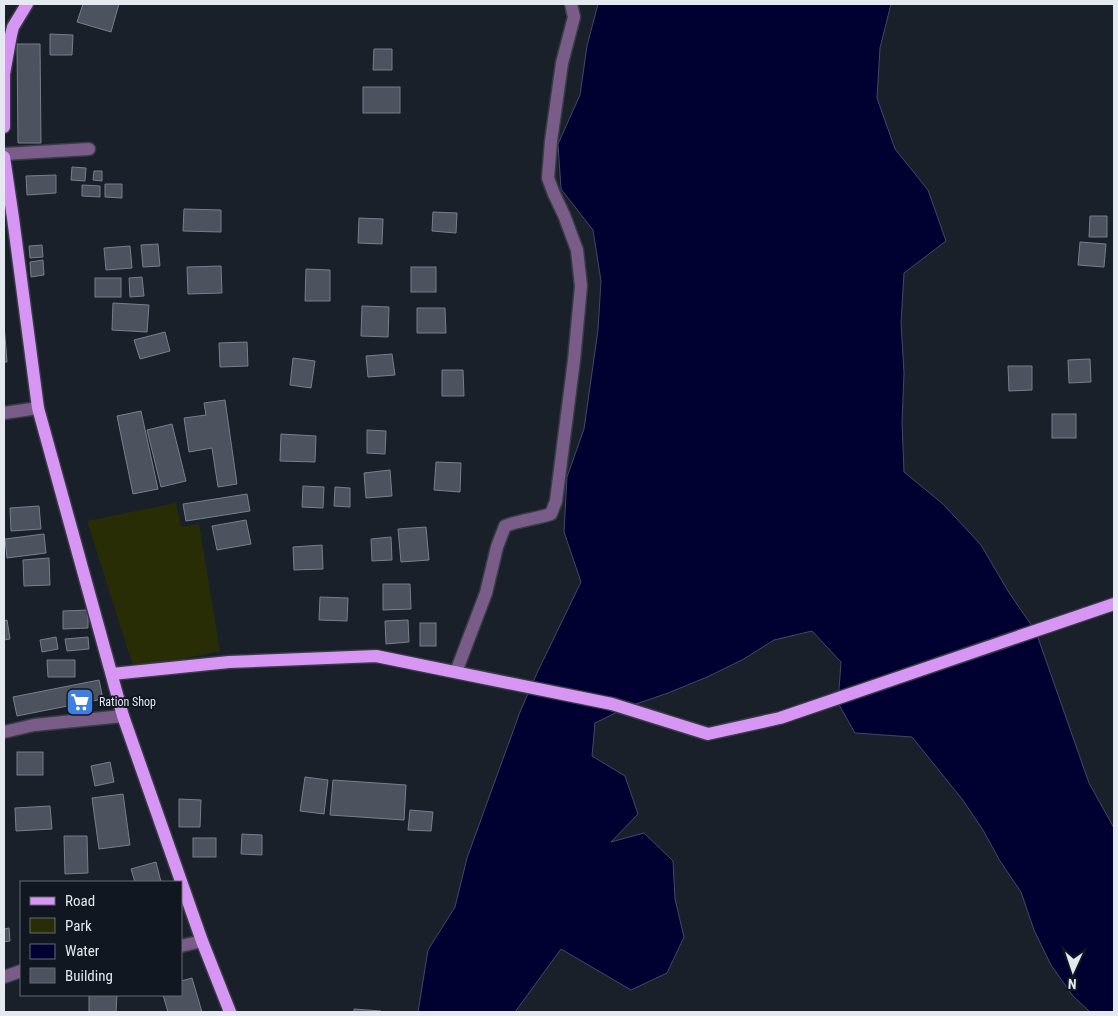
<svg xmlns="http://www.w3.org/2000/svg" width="1118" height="1016" font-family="'Roboto Condensed',sans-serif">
	<rect width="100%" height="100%" fill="#1a202a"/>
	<polygon fill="#292d05" points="176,503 181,527 199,524 220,651 134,669 87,521"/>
	<polygon fill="#000031" stroke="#44466a" points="598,4 891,4 880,48 877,98 895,149 928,190 946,241 904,273 901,323 904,373 902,422 904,472 943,504 981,545 1008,591 1036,632 1089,783 1114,828 1114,1012 1090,1012 1073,996 1051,965 1034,930 1021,892 1000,861 983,830 962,799 912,737 855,733 838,703 841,662 812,631 774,640 742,660 707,677 668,693 630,706 595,723 592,756 625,776 638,814 611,842 644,833 673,861 675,899 684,937 667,973 631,990 561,949 515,1012 418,1012 428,950 455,907 467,858 520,712 537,673 581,582 564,532 567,477 584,429 598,330 601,281 593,230 561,189 558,144 580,95 587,46"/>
	<g fill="#4c535e" stroke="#767f8b">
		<polygon points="83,4 119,4 111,32 77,22"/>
		<polygon points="50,34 73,35 72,55 50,55"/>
		<polygon points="17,44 40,44 41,143 18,143"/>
		<polygon points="374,49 392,49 392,70 373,70"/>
		<rect x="363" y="87" width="37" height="26"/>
		<polygon points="72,167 86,168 85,181 71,180"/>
		<polygon points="94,171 102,171 102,181 93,180"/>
		<polygon points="56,175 56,193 27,195 26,176"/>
		<polygon points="105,184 122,184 122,198 105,197"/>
		<polygon points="82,185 100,186 100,197 82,196"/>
		<polygon points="184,209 221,210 221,232 183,231"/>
		<polygon points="433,212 457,213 456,233 432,231"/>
		<polygon points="1090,216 1107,216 1107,237 1089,237"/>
		<polygon points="359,218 383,219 382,244 358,243"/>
		<polygon points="1080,242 1106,244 1104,267 1078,265"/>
		<polygon points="158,244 160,266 143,267 141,245"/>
		<polygon points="42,245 43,257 30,258 29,246"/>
		<polygon points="130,246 132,268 106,270 104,248"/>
		<polygon points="43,260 44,275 31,277 30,262"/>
		<polygon points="221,266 222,293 188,294 187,267"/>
		<rect x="411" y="267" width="25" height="25"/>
		<polygon points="306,269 330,270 330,301 305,301"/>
		<polygon points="142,277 144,296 130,297 129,278"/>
		<rect x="95" y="278" width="26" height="19"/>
		<polygon points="113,303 149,305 147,332 112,330"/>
		<polygon points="362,306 389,307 388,337 361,336"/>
		<polygon points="417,308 445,308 446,333 417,333"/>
		<polygon points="4,324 7,362 4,362"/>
		<polygon points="165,332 170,351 140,359 134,340"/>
		<polygon points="247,342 248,366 220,367 219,343"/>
		<polygon points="392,354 395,375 368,377 366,356"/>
		<polygon points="293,358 315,361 311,388 290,385"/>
		<polygon points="1090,359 1091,382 1069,383 1068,360"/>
		<polygon points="1008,366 1032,366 1032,390 1009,391"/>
		<polygon points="442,370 463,370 464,396 442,396"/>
		<polygon points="225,400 237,484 218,487 212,448 189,452 184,418 206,415 204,403"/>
		<polygon points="141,411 158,489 133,494 117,416"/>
		<rect x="1052" y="414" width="24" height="24"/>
		<polygon points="172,424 186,481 161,487 147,430"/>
		<polygon points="367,430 386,431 385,454 367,453"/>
		<polygon points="281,434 316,436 315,462 280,461"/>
		<polygon points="436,462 461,463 460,492 434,490"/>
		<polygon points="390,470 392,496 366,498 364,473"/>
		<polygon points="303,486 324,487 323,508 302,507"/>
		<polygon points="335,487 350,488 350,507 334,506"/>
		<polygon points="247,494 250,511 186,521 183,504"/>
		<polygon points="39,506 41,529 11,531 10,508"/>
		<polygon points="246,520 251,544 217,550 212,526"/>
		<polygon points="426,527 429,560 401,562 398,529"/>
		<polygon points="44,534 46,553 7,558 5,539"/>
		<polygon points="391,537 392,560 372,561 371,539"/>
		<polygon points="322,545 323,569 294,570 293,547"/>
		<polygon points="49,558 50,585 24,586 23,560"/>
		<polygon points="383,584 410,584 411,609 383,610"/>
		<polygon points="320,597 348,598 347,621 319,620"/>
		<polygon points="88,610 88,628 63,629 63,611"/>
		<polygon points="7,620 10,639 4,640 4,621"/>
		<polygon points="408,620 409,642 386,644 385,621"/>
		<rect x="420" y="623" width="16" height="23"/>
		<polygon points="56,637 58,649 42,652 40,640"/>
		<polygon points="88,637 89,649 67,651 65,639"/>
		<polygon points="47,660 75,660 75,677 48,677"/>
		<polygon points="99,680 103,699 17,716 13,697"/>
		<rect x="17" y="752" width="26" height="23"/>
		<polygon points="110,762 114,782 95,786 91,766"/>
		<polygon points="305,777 328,780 324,814 300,811"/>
		<polygon points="333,780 406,785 404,820 330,815"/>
		<polygon points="123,794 130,845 99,849 92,798"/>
		<polygon points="179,799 201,800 200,827 179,827"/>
		<polygon points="50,806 52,829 16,831 15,808"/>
		<polygon points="410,810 433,812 431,831 408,830"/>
		<polygon points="242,834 262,835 262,855 241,854"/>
		<polygon points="64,836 87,836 88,873 65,874"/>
		<rect x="193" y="838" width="23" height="19"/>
		<polygon points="156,862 161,882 135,882 131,869"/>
		<polygon points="9,928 10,941 4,942 4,929"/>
		<polygon points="192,978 202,1012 168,1012 163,995 181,995 181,981"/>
		<polygon points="89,995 117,995 116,1012 89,1012"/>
		<polygon points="354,1009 381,1011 381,1012 354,1012"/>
	</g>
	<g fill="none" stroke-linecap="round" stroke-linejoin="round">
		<g stroke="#363c46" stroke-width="15">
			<g id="minor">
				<polyline points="4,154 89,149"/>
				<polyline points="4,413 38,408"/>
				<path d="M456 672 486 593 497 547 505 526C520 520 536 519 551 514L556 501 574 360 581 286 577 250 564 215 554 194 548 178 551 141 562 63 574 17 571 4"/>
				<polyline points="4,732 34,725 123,716"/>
				<polyline points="181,946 202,941"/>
				<polyline points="4,977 21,971"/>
			</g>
		</g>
		<g stroke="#363c46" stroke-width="15">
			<g id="major">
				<polyline points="4,127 4,74 11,35 13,27 27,4"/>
				<polyline points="4,157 13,218 38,408 123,716 202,941 230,1012"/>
				<polyline points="112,674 229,662 376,656 612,704 708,734 780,718 1114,604"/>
			</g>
		</g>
		<use href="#minor" stroke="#7a5c88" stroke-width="12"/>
		<use href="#major" stroke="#d796f3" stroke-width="12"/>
	</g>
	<defs>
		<g id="supermarket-square" transform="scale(1.4375)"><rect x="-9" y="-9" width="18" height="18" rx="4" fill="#3f7fe0" stroke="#111720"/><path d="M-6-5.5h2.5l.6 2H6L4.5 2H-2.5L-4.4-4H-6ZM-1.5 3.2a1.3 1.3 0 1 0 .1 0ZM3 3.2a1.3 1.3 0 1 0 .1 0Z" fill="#fff"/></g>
	</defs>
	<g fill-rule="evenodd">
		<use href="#supermarket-square" x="80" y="702"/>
	</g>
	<g text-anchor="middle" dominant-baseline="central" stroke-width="4" stroke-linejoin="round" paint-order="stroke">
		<g font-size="12" fill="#e4e9f0" stroke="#111720" text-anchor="start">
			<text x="99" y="702">Ration Shop</text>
		</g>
	</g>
	<rect width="1118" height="1016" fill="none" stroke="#e4e9f0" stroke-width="10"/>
	<rect x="20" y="881" width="162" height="115" fill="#111720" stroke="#656b73"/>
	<rect x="30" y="897" width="25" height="8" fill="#d796f3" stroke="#656b73"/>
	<text x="65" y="906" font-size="15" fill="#e4e9f0">Road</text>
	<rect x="30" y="918" width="25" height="15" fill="#292d05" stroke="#656b73"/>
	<text x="65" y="931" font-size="15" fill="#e4e9f0">Park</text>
	<rect x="30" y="944" width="25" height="15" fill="#000031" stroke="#656b73"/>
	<text x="65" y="956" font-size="15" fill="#e4e9f0">Water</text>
	<rect x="30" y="968" width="25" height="15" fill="#4c535e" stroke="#656b73"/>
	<text x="65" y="981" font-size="15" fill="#e4e9f0">Building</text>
	<g transform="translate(1073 971) rotate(183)" stroke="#111720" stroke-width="4" paint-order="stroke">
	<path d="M0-4L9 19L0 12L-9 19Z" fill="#e4e9f0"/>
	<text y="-8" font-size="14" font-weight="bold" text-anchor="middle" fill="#e4e9f0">N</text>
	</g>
</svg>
